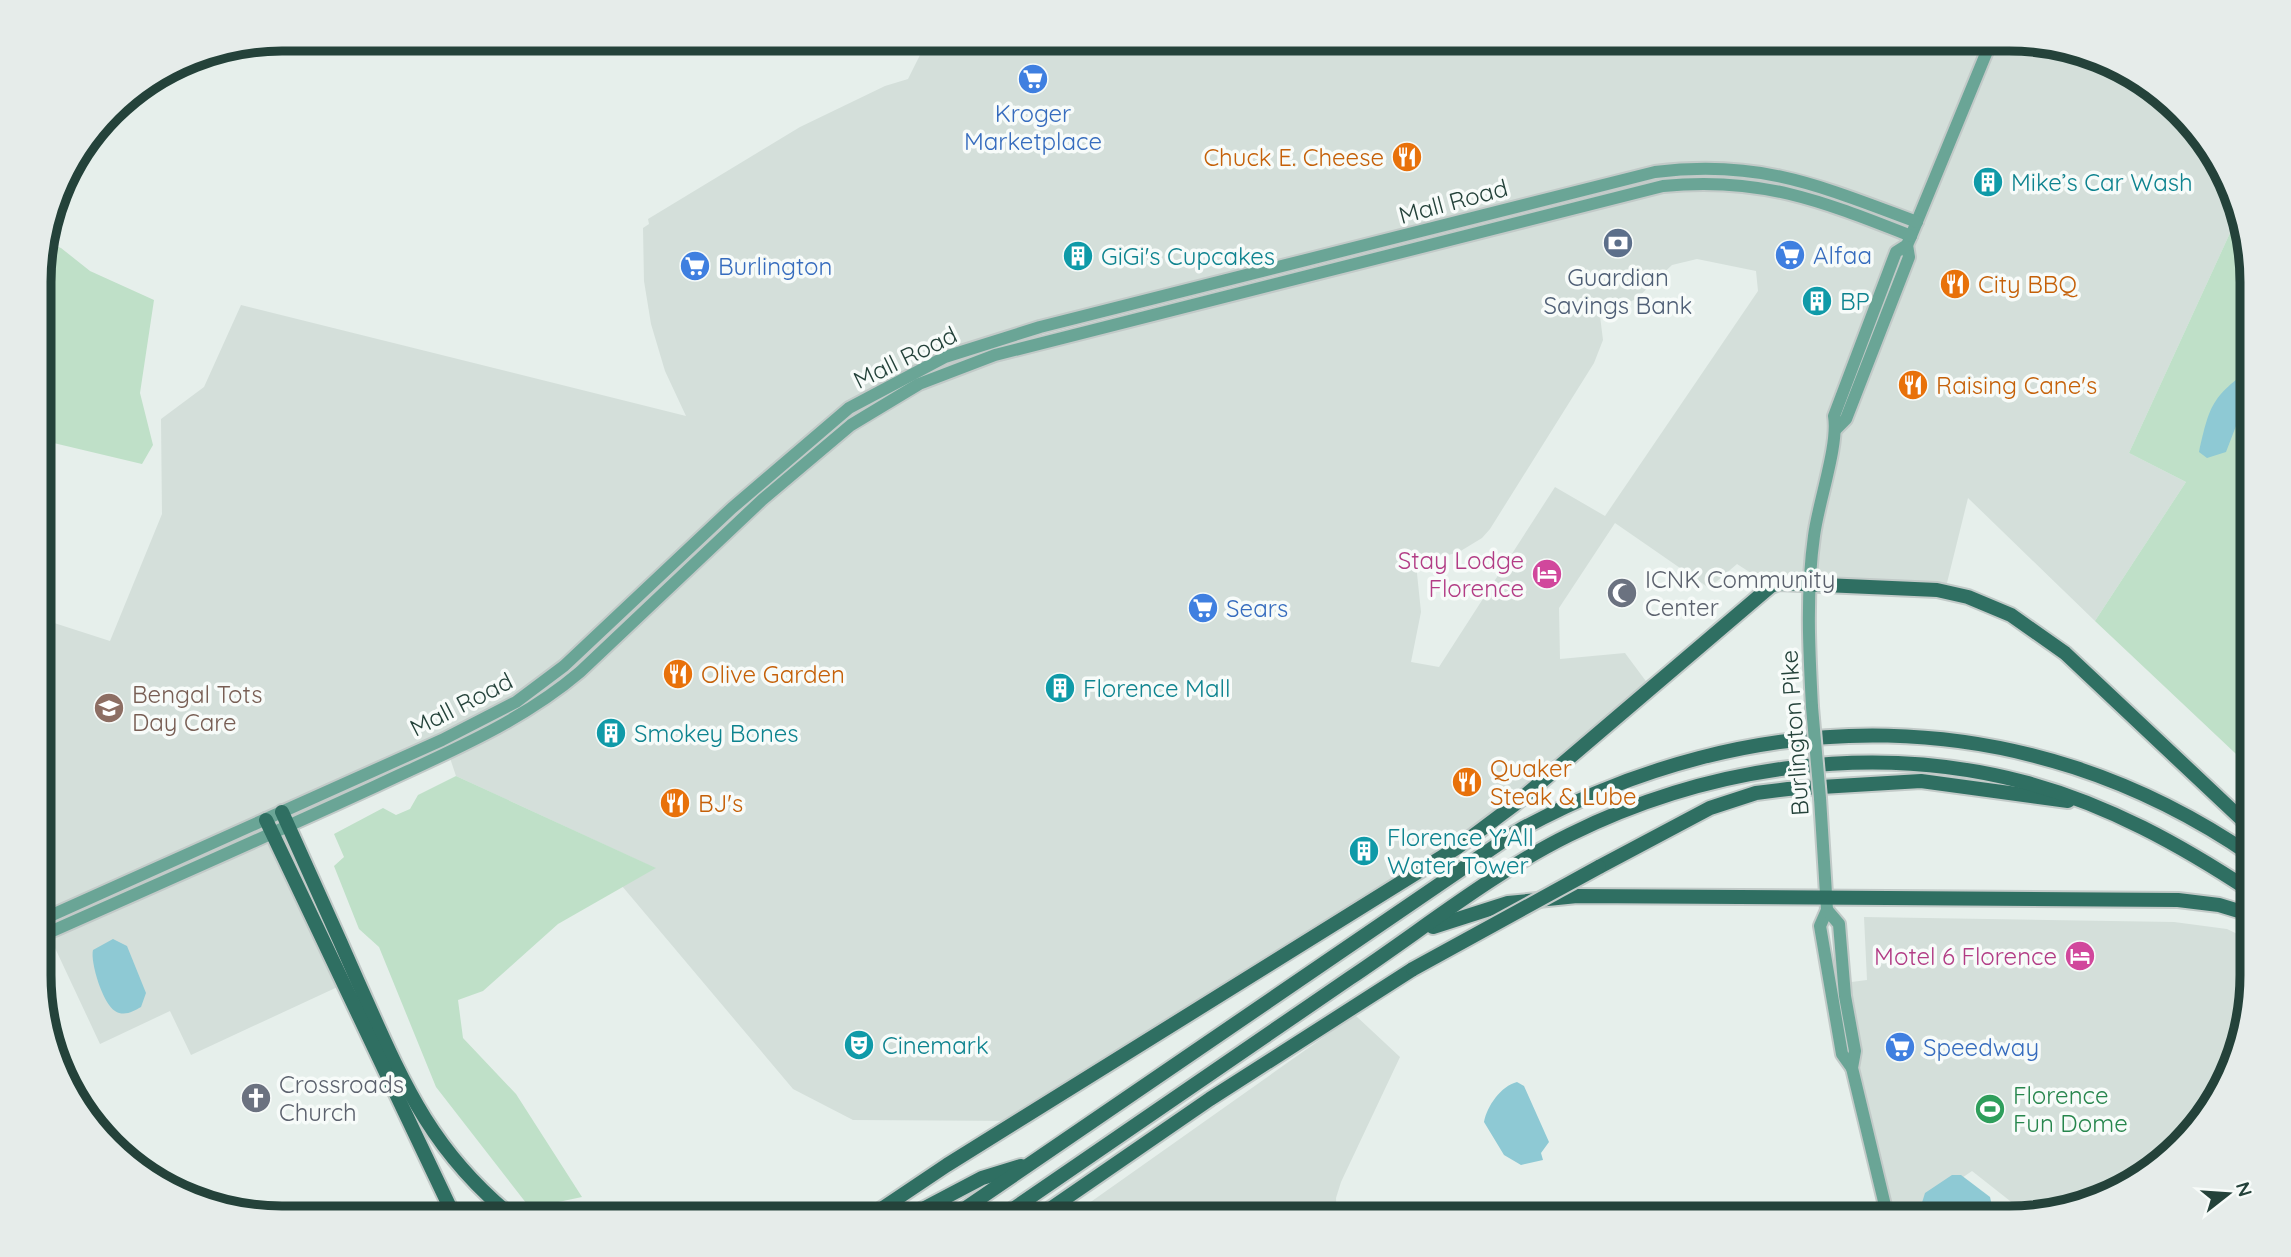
<svg xmlns="http://www.w3.org/2000/svg" width="2291" height="1257" font-family="Quicksand,sans-serif">
	<rect width="100%" height="100%" fill="#e6efeb"/>
	<g fill="#d4dfda" fill-rule="evenodd">
		<path d="M928 39H2010L2130 71 2212 147 2236 220 2129 453 2186 482 2095 621 1968 498 1945 591 1771 586 1737 564 1709 588 1615 523 1559 608 1560 659 1625 653 1651 688 1514 805 1018 1121 853 1120 793 1089 622 886 655 868 456 776 448 752 559 690 818 450 951 369 1636 192 1774 188 1775 174 1692 167 1047 325 925 366 805 443 516 702 41 920V625L48 621 110 641 162 514 161 419 204 387 241 305 686 416 665 371 651 324 644 281 643 228 649 224 648 219 800 127 885 86 908 79ZM1697 259 1756 271 1758 291 1605 516 1555 487 1439 667 1411 662 1421 612 1416 564 1459 552 1482 538 1490 529 1594 363 1603 340 1600 316 1636 299 1672 265Z"/>
		<polygon points="272,833 344,984 191,1055 170,1011 100,1044 48,933"/>
		<polygon points="1864,917 2174,922 2227,929 2252,941 2252,991 2220,1096 2131,1186 2046,1211 2043,1203 2019,1208 1972,1171 1904,1218 1888,1218 1863,1117 1836,984 1867,980"/>
		<polygon points="1355,1015 1400,1057 1341,1182 1336,1198 1337,1218 1068,1218"/>
	</g>
	<g fill="#bfe0c8">
		<polygon points="2236,220 2252,266 2252,769 2095,621 2186,482 2129,453"/>
		<polygon points="43,241 61,248 90,271 154,300 140,393 153,445 142,464 41,440 41,250"/>
		<polygon points="456,776 656,868 558,924 483,991 458,1000 463,1038 516,1094 582,1197 530,1208 436,1087 379,947 359,929 334,866 344,857 334,834 383,808 396,815 410,809 418,795"/>
	</g>
	<g fill="#8ec9d4">
		<path d="M2252 367V407L2236 426 2226 452 2207 458 2199 452C2210 403 2212 398 2252 367Z"/>
		<path d="M113 939 127 946 146 993 141 1007C134 1011 124 1017 115 1011 103 1004 90 962 93 950Z"/>
		<path d="M1517 1082 1524 1086 1549 1142 1541 1153 1543 1160 1521 1165 1504 1155 1484 1122C1487 1106 1501 1086 1517 1082Z"/>
		<polygon points="1952,1175 1961,1175 1990,1197 1992,1206 1986,1216 1931,1218 1920,1209 1925,1193"/>
	</g>
	<g fill="none" stroke-linecap="round" stroke-linejoin="round">
		<g stroke="#c2cac8" stroke-width="16">
			<g id="major">
				<polyline points="1836,429 1846,419 1909,257 1907,245"/>
				<path d="M1812 707C1809 650 1806 593 1814 536 1818 503 1839 445 1834 416L1896 252 1907 245 1911 236 1992 39"/>
				<polyline points="1820,798 1827,910 1820,926 1842,1054 1852,1068"/>
				<polyline points="1827,910 1839,924 1845,996 1855,1051 1852,1068 1888,1218"/>
				<path d="M41 920 442 740 516 702 564 666 732 508 849 408 945 357 1040 327 1655 172C1760 159 1820 186 1917 222"/>
				<path d="M41 936C152 887 265 837 376 786 446 753 520 723 580 672L762 500 851 425 919 384 995 355 1663 186C1760 176 1822 201 1911 236"/>
			</g>
		</g>
		<g stroke="#c2cac8" stroke-width="18">
			<g id="highway">
				<path d="M282 812C307 868 333 925 358 982 401 1078 429 1150 514 1218"/>
				<polyline points="266,820 455,1218"/>
				<polyline points="1599,867 1710,808 1756,793 1788,789 1921,781 2068,801"/>
				<polyline points="1433,927 1508,903 1577,896 2178,900 2219,905 2252,915"/>
				<polyline points="868,1218 947,1165 1458,847 1514,805 1771,586 1779,583 1937,590 1968,597 2011,615 2065,653 2252,829"/>
				<polyline points="906,1218 982,1178 1021,1166"/>
				<path d="M951 1218 1516 832C1754 700 2024 699 2252 856"/>
				<path d="M1000 1218C1117 1138 1233 1058 1350 978 1422 930 1492 873 1569 835 1708 766 1872 742 2024 782 2107 804 2181 845 2252 892"/>
				<polyline points="1037,1218 1210,1099 1413,969"/>
			</g>
		</g>
		<use href="#major" stroke="#6aa596" stroke-width="12"/>
		<use href="#highway" stroke="#2f6f62" stroke-width="14"/>
		<g stroke="#c2cac8" stroke-width="16" stroke-linecap="butt">
			<polyline id="major-bridge" points="1812,707 1820,798"/>
		</g>
		<g stroke="#c2cac8" stroke-width="18" stroke-linecap="butt">
			<polyline id="highway-bridge" points="1413,969 1599,867"/>
		</g>
		<use href="#major-bridge" stroke="#6aa596" stroke-width="12"/>
		<use href="#highway-bridge" stroke="#2f6f62" stroke-width="14"/>
	</g>
	<defs>
		<g id="supermarket-disc" transform="scale(1.575)"><circle r="9.5" fill="#3f7fe0" stroke="#f7fbf9"/><path d="M-6-5.5h2.5l.6 2H6L4.5 2H-2.5L-4.4-4H-6ZM-1.5 3.2a1.3 1.3 0 1 0 .1 0ZM3 3.2a1.3 1.3 0 1 0 .1 0Z" fill="#fff"/></g>
		<g id="restaurant-disc" transform="scale(1.575)"><circle r="9.5" fill="#e8710a" stroke="#f7fbf9"/><path d="M-5-6h1v4h1v-4h1v4h1v-4h1v5L-1.5 .5V6h-2V.5L-5-1ZM5-6V6H3V1.5H1.5Q1.5-4 5-6Z" fill="#fff"/></g>
		<g id="building-disc" transform="scale(1.575)"><circle r="9.5" fill="#0f9aa8" stroke="#f7fbf9"/><path d="M-4-6H4V6H1V3H-1V6H-4ZM-2.5-4.3h1.7v1.8h-1.7ZM.8-4.3h1.7v1.8H.8ZM-2.5-1h1.7V.8h-1.7ZM.8-1h1.7V.8H.8Z" fill="#fff"/></g>
		<g id="bank-disc" transform="scale(1.575)"><circle r="9.5" fill="#5c6f8a" stroke="#f7fbf9"/><path d="M-6-4H6V4H-6ZM0-2.3a2.3 2.3 0 1 0 0 4.6a2.3 2.3 0 1 0 0-4.6Z" fill="#fff"/></g>
		<g id="hotel-disc" transform="scale(1.575)"><circle r="9.5" fill="#d1479c" stroke="#f7fbf9"/><path d="M-6-4.5h1.5V1H6V5H4.5V3h-9V5H-6ZM-4 0a1.8 1.8 0 1 1 3.6 0ZM.5 0V-2.5h3Q6-2.5 6 0Z" fill="#fff"/></g>
		<g id="mosque-disc" transform="scale(1.575)"><circle r="9.5" fill="#6b7280" stroke="#f7fbf9"/><path d="M3.5-4.9A6 6 0 1 0 3.5 4.9A5 5 0 1 1 3.5-4.9Z" fill="#fff"/></g>
		<g id="school-disc" transform="scale(1.575)"><circle r="9.5" fill="#8d6e63" stroke="#f7fbf9"/><path d="M0-5L7-2L0 1L-7-2ZM-4 1L0 2.5L4 1V4Q0 6-4 4Z" fill="#fff"/></g>
		<g id="theatre-disc" transform="scale(1.575)"><circle r="9.5" fill="#0f9aa8" stroke="#f7fbf9"/><path d="M-5-5.5Q0-4 5-5.5V0Q5 5 0 6Q-5 5-5 0ZM-3.3-2.5H-1v1.5H-3.3ZM1-2.5H3.3v1.5H1ZM-2.8 1Q0 5.5 2.8 1Z" fill="#fff"/></g>
		<g id="church-disc" transform="scale(1.575)"><circle r="9.5" fill="#6b7280" stroke="#f7fbf9"/><path d="M-1.2-6h2.4v3.5h3.3v2.4h-3.3V6h-2.4V-.1h-3.3v-2.4h3.3Z" fill="#fff"/></g>
		<g id="stadium-disc" transform="scale(1.575)"><circle r="9.5" fill="#2e9e5b" stroke="#f7fbf9"/><path d="M0-5a6.5 5 0 1 0 0 10a6.5 5 0 1 0 0-10ZM-3.5-1.8h7v3.6h-7Z" fill="#fff"/></g>
	</defs>
	<g fill-rule="evenodd">
		<use href="#supermarket-disc" x="1033" y="79"/>
		<use href="#restaurant-disc" x="1407" y="157"/>
		<use href="#building-disc" x="1988" y="182"/>
		<use href="#bank-disc" x="1618" y="243"/>
		<use href="#supermarket-disc" x="1790" y="255"/>
		<use href="#building-disc" x="1078" y="256"/>
		<use href="#supermarket-disc" x="695" y="266"/>
		<use href="#restaurant-disc" x="1955" y="284"/>
		<use href="#building-disc" x="1817" y="301"/>
		<use href="#restaurant-disc" x="1913" y="385"/>
		<use href="#hotel-disc" x="1547" y="574"/>
		<use href="#mosque-disc" x="1622" y="593"/>
		<use href="#supermarket-disc" x="1203" y="608"/>
		<use href="#restaurant-disc" x="678" y="674"/>
		<use href="#building-disc" x="1060" y="688"/>
		<use href="#school-disc" x="109" y="708"/>
		<use href="#building-disc" x="611" y="733"/>
		<use href="#restaurant-disc" x="1467" y="782"/>
		<use href="#restaurant-disc" x="675" y="803"/>
		<use href="#building-disc" x="1364" y="851"/>
		<use href="#hotel-disc" x="2080" y="956"/>
		<use href="#theatre-disc" x="859" y="1045"/>
		<use href="#supermarket-disc" x="1900" y="1047"/>
		<use href="#church-disc" x="256" y="1098"/>
		<use href="#stadium-disc" x="1990" y="1109"/>
	</g>
	<g text-anchor="middle" dominant-baseline="central" stroke-width="7" stroke-linejoin="round" paint-order="stroke">
		<g font-size="24" fill="#366cbe" stroke="#f7fbf9" text-anchor="start">
			<text x="1033" y="113" text-anchor="middle">Kroger<tspan x="1033" dy="28">Marketplace</tspan></text>
			<text x="1813" y="255">Alfaa</text>
			<text x="718" y="266">Burlington</text>
			<text x="1226" y="608">Sears</text>
			<text x="1923" y="1047">Speedway</text>
		</g>
		<g font-size="24" fill="#c56008" stroke="#f7fbf9" text-anchor="start">
			<text x="1384" y="157" text-anchor="end">Chuck E. Cheese</text>
			<text x="1978" y="284">City BBQ</text>
			<text x="1936" y="385">Raising Cane's</text>
			<text x="701" y="674">Olive Garden</text>
			<text x="1490" y="768">Quaker<tspan x="1490" dy="28">Steak &amp; Lube</tspan></text>
			<text x="698" y="803">BJ's</text>
		</g>
		<g font-size="24" fill="#0d838f" stroke="#f7fbf9" text-anchor="start">
			<text x="2011" y="182">Mike’s Car Wash</text>
			<text x="1101" y="256">GiGi's Cupcakes</text>
			<text x="1840" y="301">BP</text>
			<text x="1083" y="688">Florence Mall</text>
			<text x="634" y="733">Smokey Bones</text>
			<text x="1387" y="837">Florence Y’All<tspan x="1387" dy="28">Water Tower</tspan></text>
			<text x="882" y="1045">Cinemark</text>
		</g>
		<g font-size="24" fill="#24423a" stroke="#f7fbf9">
			<text transform="translate(1453 201) rotate(-15)">Mall Road</text>
			<text transform="translate(905 357) rotate(-26)">Mall Road</text>
			<text transform="translate(461 704) rotate(-27)">Mall Road</text>
			<text transform="translate(1794 733) rotate(-94)">Burlington Pike</text>
		</g>
		<g font-size="24" fill="#4e5e75" stroke="#f7fbf9">
			<text x="1618" y="277">Guardian<tspan x="1618" dy="28">Savings Bank</tspan></text>
		</g>
		<g font-size="24" fill="#b23c85" stroke="#f7fbf9" text-anchor="end">
			<text x="1524" y="560">Stay Lodge<tspan x="1524" dy="28">Florence</tspan></text>
			<text x="2057" y="956">Motel 6 Florence</text>
		</g>
		<g font-size="24" fill="#5b616d" stroke="#f7fbf9" text-anchor="start">
			<text x="1645" y="579">ICNK Community<tspan x="1645" dy="28">Center</tspan></text>
			<text x="279" y="1084">Crossroads<tspan x="279" dy="28">Church</tspan></text>
		</g>
		<g font-size="24" fill="#785e54" stroke="#f7fbf9" text-anchor="start">
			<text x="132" y="694">Bengal Tots<tspan x="132" dy="28">Day Care</tspan></text>
		</g>
		<g font-size="24" fill="#27864d" stroke="#f7fbf9" text-anchor="start">
			<text x="2013" y="1095">Florence<tspan x="2013" dy="28">Fun Dome</tspan></text>
		</g>
	</g>
	<path d="M0 0H2291V1257H0ZM282 51H2009A231 231 0 0 1 2240 282V975A231 231 0 0 1 2009 1206H282A231 231 0 0 1 51 975V282A231 231 0 0 1 282 51Z" fill="#e6ecea" fill-rule="evenodd"/>
	<path fill="none" stroke="#24423a" stroke-width="9" d="M282 51H2009A231 231 0 0 1 2240 282V975A231 231 0 0 1 2009 1206H282A231 231 0 0 1 51 975V282A231 231 0 0 1 282 51Z"/>
	<g transform="translate(2228 1194) rotate(73)" stroke="#f7fbf9" stroke-width="5" paint-order="stroke">
	<path d="M0-5L12 26L0 18L-12 26Z" fill="#24423a"/>
	<text y="-10" font-size="19" font-weight="bold" text-anchor="middle" fill="#24423a">N</text>
	</g>
</svg>
